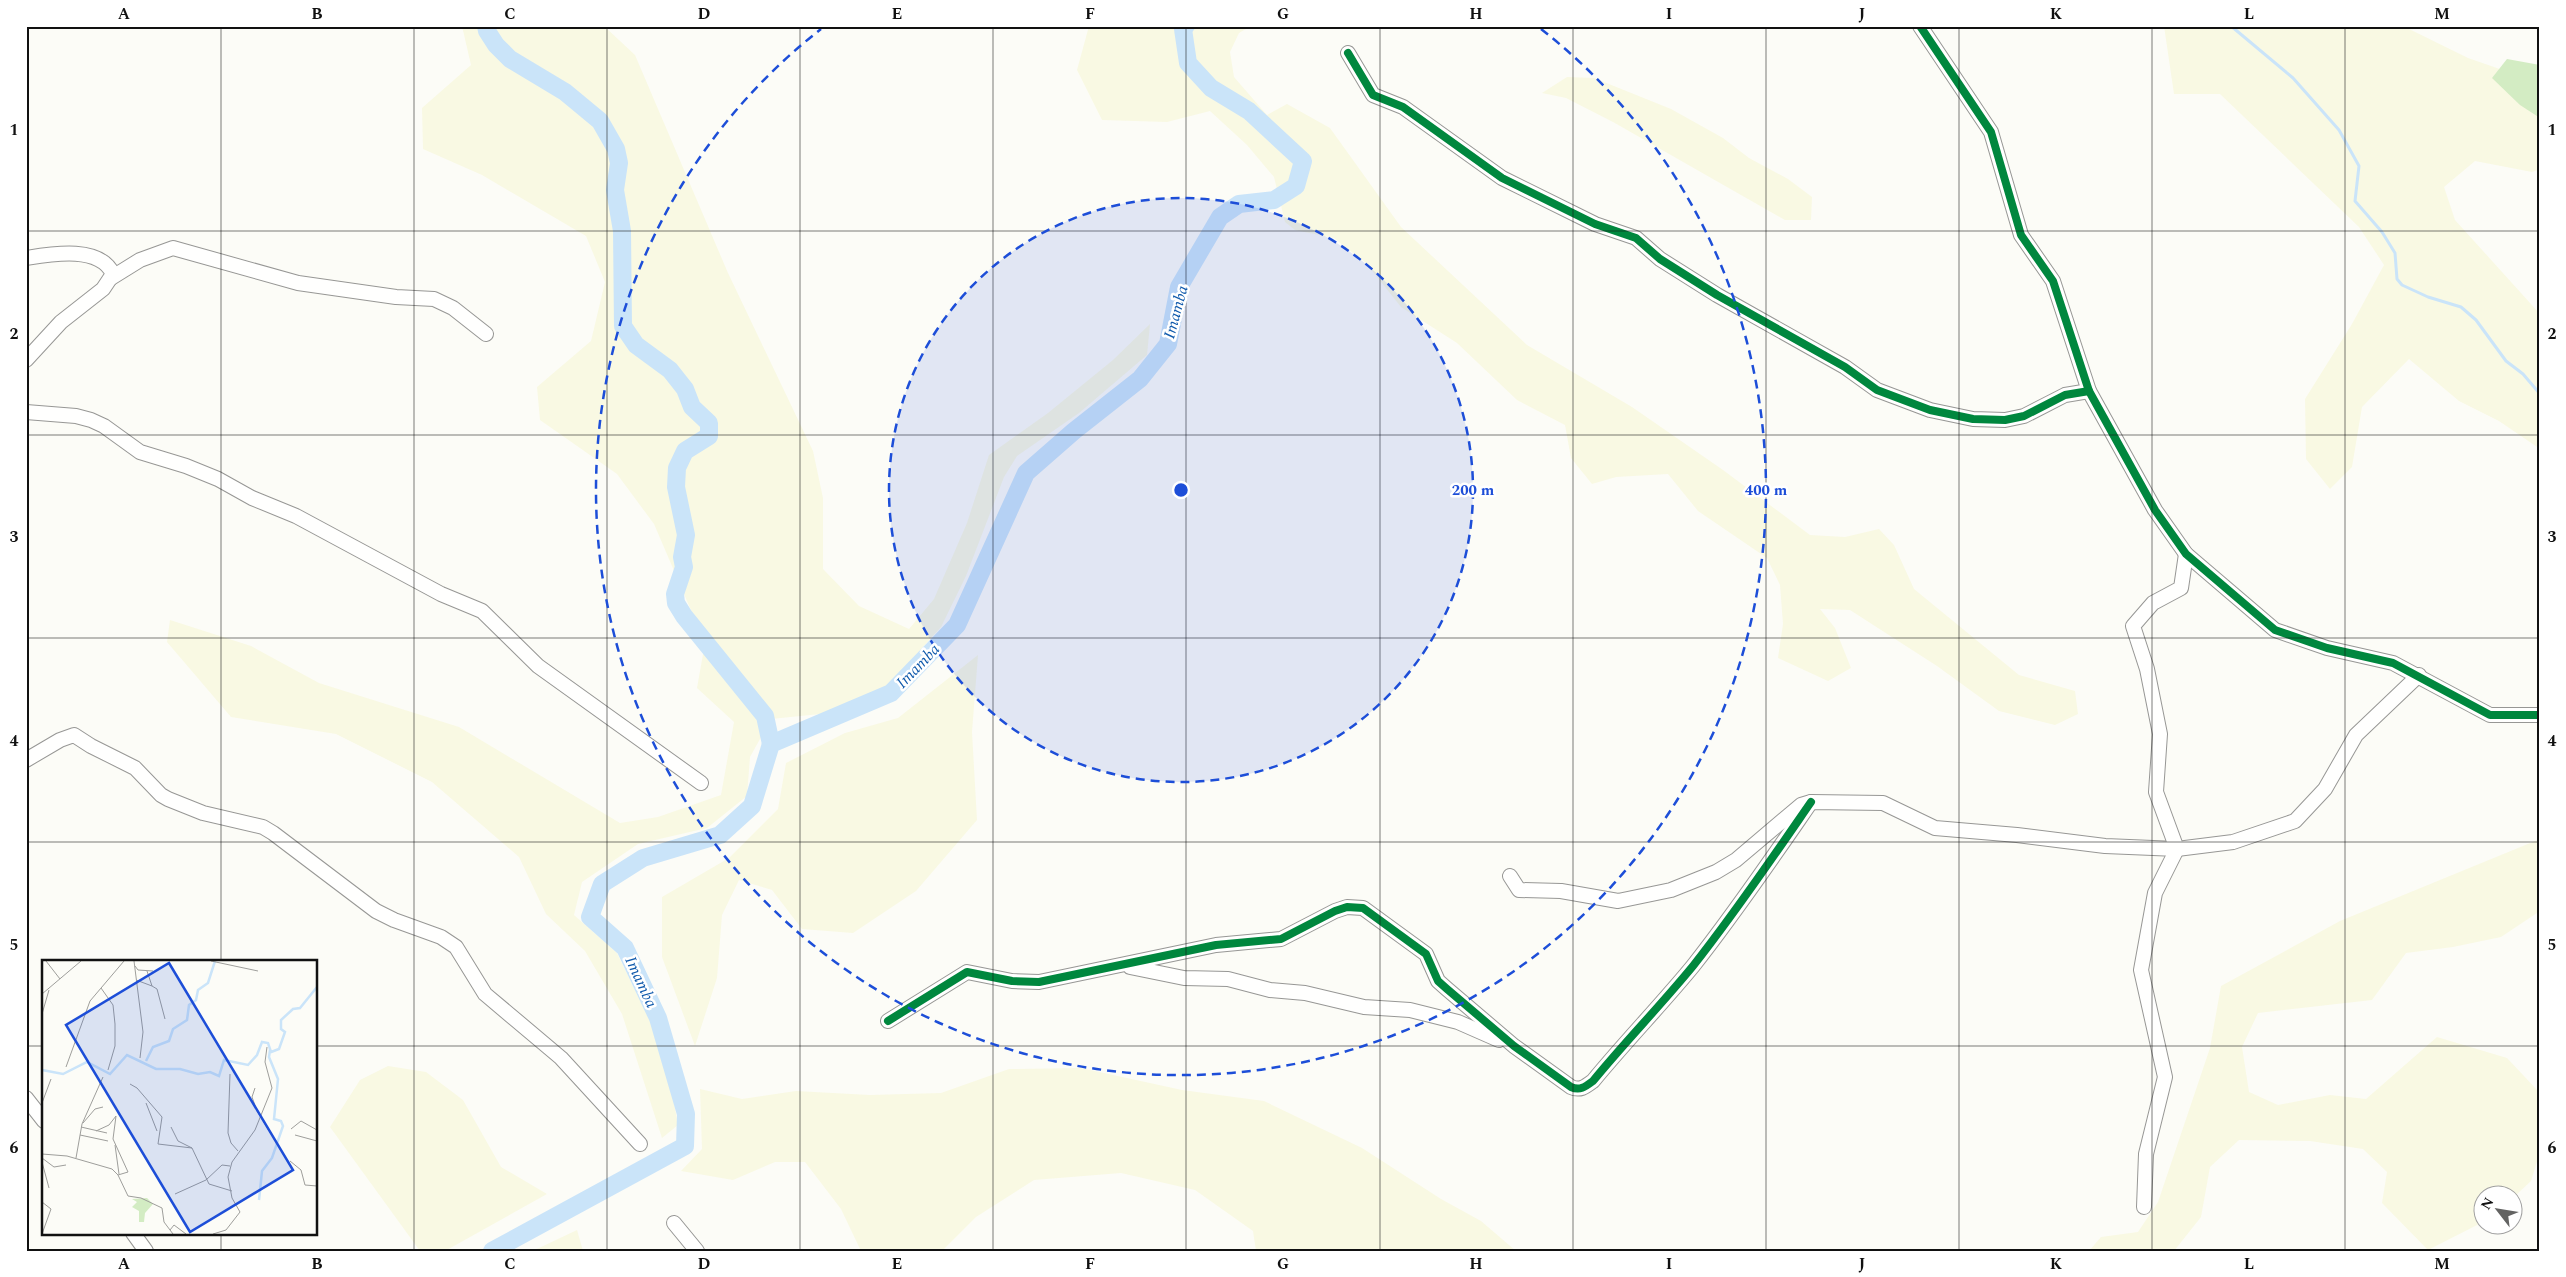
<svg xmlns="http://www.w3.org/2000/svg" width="2566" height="1277" font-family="Spectral,serif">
	<rect width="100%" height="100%" fill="#fcfcf7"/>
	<g fill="#f9f9e3">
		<polygon points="462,26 604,26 635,55 728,273 813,451 823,498 823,569 859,606 909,629 934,599 967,523 989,455 1048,413 1113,360 1150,324 1147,355 1079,413 1017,456 1004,477 966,576 941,627 888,686 840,712 771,719 750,757 747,796 707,828 638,844 582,882 574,915 617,953 651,1023 667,1064 678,1125 662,1138 622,1014 585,951 546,914 519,857 432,782 336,734 231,717 167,642 170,620 251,646 319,683 459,727 620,823 658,817 721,795 734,722 697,688 705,643 654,524 617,474 540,420 537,387 591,341 605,282 586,236 482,175 423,149 422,108 471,65"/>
		<polygon points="1089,26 1251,26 1239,33 1230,52 1234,77 1267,115 1287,104 1330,128 1401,227 1527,345 1632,407 1723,470 1810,535 1845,537 1879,529 1894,545 1914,589 2019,675 2075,691 2078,714 2055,725 1999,711 1937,666 1850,610 1820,609 1835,628 1851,668 1828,681 1778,658 1783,624 1780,585 1767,558 1698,511 1668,474 1616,477 1592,484 1571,458 1565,425 1517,400 1457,343 1401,307 1366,263 1334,238 1295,230 1285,222 1274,177 1247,145 1210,111 1167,122 1102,120 1077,70"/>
		<polygon points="2164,26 2403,26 2468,58 2540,83 2540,169 2532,172 2475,161 2444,187 2455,220 2540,314 2540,449 2499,421 2459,401 2409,359 2362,407 2352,467 2330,489 2306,459 2305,399 2352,324 2384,265 2359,227 2220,94 2174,94"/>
		<polygon points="1567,77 1594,78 1671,109 1723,138 1749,158 1788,179 1812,197 1811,220 1785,220 1613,122 1566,98 1542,93"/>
		<polygon points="978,655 972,732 977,820 916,891 853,933 802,929 772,890 739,880 722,915 717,978 695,1046 662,957 662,897 729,858 778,809 786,763 845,733 898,718"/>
		<polygon points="2540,839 2540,911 2501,937 2453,947 2406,953 2372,1000 2258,1013 2242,1047 2249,1092 2278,1105 2330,1095 2366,1099 2437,1037 2507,1058 2540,1093 2540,1152 2531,1181 2514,1197 2514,1194 2484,1194 2483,1222 2428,1250 2382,1203 2387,1172 2363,1149 2310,1141 2239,1140 2210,1167 2201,1217 2174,1251 2089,1251 2101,1237 2138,1232 2158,1202 2210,1048 2221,986 2340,921"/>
		<polygon points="388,1066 426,1072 463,1100 501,1167 547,1194 445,1251 420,1251 330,1127 360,1080"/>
		<polygon points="1081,1068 1182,1090 1264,1101 1362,1148 1441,1199 1481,1221 1516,1251 1256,1251 1253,1231 1195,1190 1121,1173 1034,1180 976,1217 942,1251 861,1251 841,1209 805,1162 775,1162 733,1180 681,1171 702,1149 700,1089 742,1099 796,1091 870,1095 941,1093 1009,1069"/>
		<polygon points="577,1230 583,1251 530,1251 539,1248"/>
	</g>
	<polygon fill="#d3ecc3" points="2507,59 2540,65 2540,118 2520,105 2492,78"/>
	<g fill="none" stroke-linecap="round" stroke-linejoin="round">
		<polyline stroke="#cae4f9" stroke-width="3" points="2231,26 2293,78 2339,130 2359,166 2355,201 2382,232 2395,253 2397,279 2402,285 2428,297 2461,307 2476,320 2506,361 2523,374 2540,394"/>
		<g stroke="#cae4f9" stroke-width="18">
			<polyline points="486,26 487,31 496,45 510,59 565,92 600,121 616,149 619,163 615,190 622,231 623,326 636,345 670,370 685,389 692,407 709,423 709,436 685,451 677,468 676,487 686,535 682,557 684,567 675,594 676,603 684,616 765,716 771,744"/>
			<polyline points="492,1251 685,1146 686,1114 658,1018 625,948 590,917 602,884 643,858 720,835 752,806 771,744 891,693 957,625 1026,473 1074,431 1140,379 1168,344 1179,287 1220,217 1239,204 1274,200 1296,186 1303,161 1249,111 1211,88 1188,63 1183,29 1186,26"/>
		</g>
		<g stroke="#979795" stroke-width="16">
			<g id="minor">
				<polyline points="1920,26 1991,132 2021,235 2053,281 2089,391 2155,510 2186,554 2275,630 2327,648 2393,663 2490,715 2540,715"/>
				<polyline points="1348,53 1373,95 1403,107 1502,178 1595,224 1636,238 1660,259 1717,295 1845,367 1877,390 1930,410 1973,419 2005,420 2024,416 2065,395 2089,391"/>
				<path d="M26 258C51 254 100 245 113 274L103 289 61 322 26 360"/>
				<polyline points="111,278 140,260 173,248 298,283 396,297 434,299 453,308 486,334"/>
				<polyline points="26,412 76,416 91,420 104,426 140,452 186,466 218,479 252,498 296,516 441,594 482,611 538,666 701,783"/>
				<polyline points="26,760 60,740 74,735 91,746 135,768 161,795 168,799 203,813 263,827 273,833 376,911 394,920 441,937 456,947 485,994 561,1058 640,1144"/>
				<polyline points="1510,876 1519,890 1561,891 1618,901 1671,890 1716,872 1736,860 1801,805 1811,802 1883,803 1935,828 2017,835 2105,846 2177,849 2233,842 2295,821 2325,789 2356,735 2419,675"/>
				<polyline points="1130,967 1184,978 1228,979 1270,990 1305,993 1364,1007 1410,1010 1458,1022 1499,1040"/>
				<path d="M888 1021 967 972 1012 981 1039 982 1216 945 1281 939 1335 911 1347 907 1363 908 1426 954 1438 981 1447 989 1514 1046 1571 1087C1580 1091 1585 1087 1593 1081 1625 1042 1661 1005 1693 966 1735 913 1773 857 1811 802"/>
				<polyline points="26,1098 44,1121"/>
				<polyline points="2144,1207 2146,1154 2165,1077 2141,970 2155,893 2177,849 2156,792 2160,734 2147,669 2133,626 2153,603 2181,588 2186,554"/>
				<polyline points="674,1223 697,1251"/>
				<polyline points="133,1233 146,1251"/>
			</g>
		</g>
		<use href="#minor" stroke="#fffffe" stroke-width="14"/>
		<g stroke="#fff" stroke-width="11">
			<g id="cycleway">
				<polyline points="1920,26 1991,132 2021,235 2053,281 2089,391 2155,510 2186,554 2275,630 2327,648 2393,663 2490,715 2540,715"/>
				<polyline points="1348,53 1373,95 1403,107 1502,178 1595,224 1636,238 1660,259 1717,295 1845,367 1877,390 1930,410 1973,419 2005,420 2024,416 2065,395 2089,391"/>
				<path d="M888 1021 967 972 1012 981 1039 982 1216 945 1281 939 1335 911 1347 907 1363 908 1426 954 1438 981 1447 989 1514 1046 1571 1087C1580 1091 1585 1087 1593 1081 1625 1042 1661 1005 1693 966 1735 913 1773 857 1811 802"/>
			</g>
		</g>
		<use href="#cycleway" stroke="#00873e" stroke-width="8"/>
	</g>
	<path fill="none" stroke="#111" stroke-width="1" stroke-opacity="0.55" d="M221 26V961M414 26V1251M607 26V1251M800 26V1251M993 26V1251M1186 26V1251M1380 26V1251M1573 26V1251M1766 26V1251M1959 26V1251M2152 26V1251M2345 26V1251M26 231H2540M26 435H2540M26 638H2540M26 842H2540M26 1046H44M316 1046H2540M221 1233V1251"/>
	<circle cx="1181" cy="490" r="292" fill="#1d4ed8" fill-opacity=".12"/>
	<g fill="none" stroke="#1d4ed8" stroke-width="2.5" stroke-dasharray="9 6">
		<circle cx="1181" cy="490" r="292"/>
		<path d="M1541 29A585 585 0 1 1 821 29"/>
	</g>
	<g text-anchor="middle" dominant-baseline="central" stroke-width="5" stroke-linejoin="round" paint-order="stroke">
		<g font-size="16" font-style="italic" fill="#105aac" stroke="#fff">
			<text transform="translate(1176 312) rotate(-75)">Imamba</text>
			<text transform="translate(918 666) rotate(-46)">Imamba</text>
			<text transform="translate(641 982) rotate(65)">Imamba</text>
		</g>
	</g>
	<g transform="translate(42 960)">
		<rect width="275" height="275" fill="#fcfcf7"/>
		<path d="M105 238 111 244 103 253 102 262H97V251L90 247 95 242 90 239Z" fill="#d3ecc3"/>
		<path fill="none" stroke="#cae4f9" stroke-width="2.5" d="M104 101 111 87 127 81 131 69 145 60 147 45 154 40 156 30 166 23 173 1M0 110 21 114 45 102 68 114 85 95 114 109H138L156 114 168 112 177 116 182 100 206 105 215 95 220 82 226 83 229 92 237 89 243 72 239 69V60L251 49 258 48 275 27M217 240 220 211 230 198 241 166 239 161 232 159 236 119 227 97 228 90"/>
		<path fill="none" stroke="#9e9e9b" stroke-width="1" d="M4 1 18 19M92 1 101 72 98 98M169 1 216 11M93 6 96 10 111 11M94 20 110 26 105 11M110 26 115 29 123 59M59 28 71 45 73 64V86L66 110M0 34 39 1M0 54 7 30M24 107 48 41 82 1M188 114 186 173 189 183 196 191M88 124 95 128 120 157 116 184 150 188M213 128 210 137 215 151 229 174M0 143 9 119M104 143 115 171M41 163 53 149 61 147M39 167 65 173M129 167 136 181 150 188 167 224 190 231M249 169 259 161 275 170M54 171 67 165 74 156 71 179 86 212 76 215M38 175 66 181M253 175 275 181M73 185 77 214M0 194 25 196 70 209 76 215 86 236 99 238 120 248 122 262 131 274M0 198 12 207 24 205M34 198 40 164 61 117M248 201 259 210 263 225 275 226M0 202 7 228M133 234 164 220 180 205 188 206M0 242 9 249 0 274M128 270 132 265 144 274M171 274 184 270 198 252 190 238 186 217 190 202 213 170 230 128 223 102 225 87"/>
		<path fill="#1d4ed8" fill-opacity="0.15" stroke="#1d4ed8" stroke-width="2.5" d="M127 3 251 210 148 272 24 65Z"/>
		<rect width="275" height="275" fill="none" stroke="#111" stroke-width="2.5"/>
	</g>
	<circle cx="1181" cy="490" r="8" fill="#1d4ed8" stroke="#fff" stroke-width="2.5"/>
	<g font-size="15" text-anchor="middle" font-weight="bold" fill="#1d4ed8" stroke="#fff" stroke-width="5" stroke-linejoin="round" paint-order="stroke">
		<text x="1473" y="495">200 m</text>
		<text x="1766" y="495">400 m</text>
	</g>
	<rect width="2566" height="1277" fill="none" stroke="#ffffff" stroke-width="55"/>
	<g transform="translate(2498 1210) rotate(301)"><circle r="24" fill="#ffffff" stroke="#a0a0a0"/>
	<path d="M0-4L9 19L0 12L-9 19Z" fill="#636362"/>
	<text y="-8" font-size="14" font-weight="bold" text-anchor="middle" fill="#111111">N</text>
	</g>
	<rect x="28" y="28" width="2510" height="1222" fill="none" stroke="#111" stroke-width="2"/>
	<g font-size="16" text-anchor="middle" font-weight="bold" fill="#111">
		<text x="124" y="19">A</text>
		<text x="317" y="19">B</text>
		<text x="510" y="19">C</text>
		<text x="704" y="19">D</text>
		<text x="897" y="19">E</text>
		<text x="1090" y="19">F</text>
		<text x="1283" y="19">G</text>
		<text x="1476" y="19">H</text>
		<text x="1669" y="19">I</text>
		<text x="1862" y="19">J</text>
		<text x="2056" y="19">K</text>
		<text x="2249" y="19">L</text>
		<text x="2442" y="19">M</text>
		<text x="14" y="135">1</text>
		<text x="2552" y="135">1</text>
		<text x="14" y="339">2</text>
		<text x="2552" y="339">2</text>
		<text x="14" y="542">3</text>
		<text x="2552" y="542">3</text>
		<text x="14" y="746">4</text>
		<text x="2552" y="746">4</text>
		<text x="14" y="950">5</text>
		<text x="2552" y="950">5</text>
		<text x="14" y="1153">6</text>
		<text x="2552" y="1153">6</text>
		<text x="124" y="1269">A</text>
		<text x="317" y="1269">B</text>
		<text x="510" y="1269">C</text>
		<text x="704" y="1269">D</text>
		<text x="897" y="1269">E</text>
		<text x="1090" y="1269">F</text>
		<text x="1283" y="1269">G</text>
		<text x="1476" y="1269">H</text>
		<text x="1669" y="1269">I</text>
		<text x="1862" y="1269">J</text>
		<text x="2056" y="1269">K</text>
		<text x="2249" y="1269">L</text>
		<text x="2442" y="1269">M</text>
	</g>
</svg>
